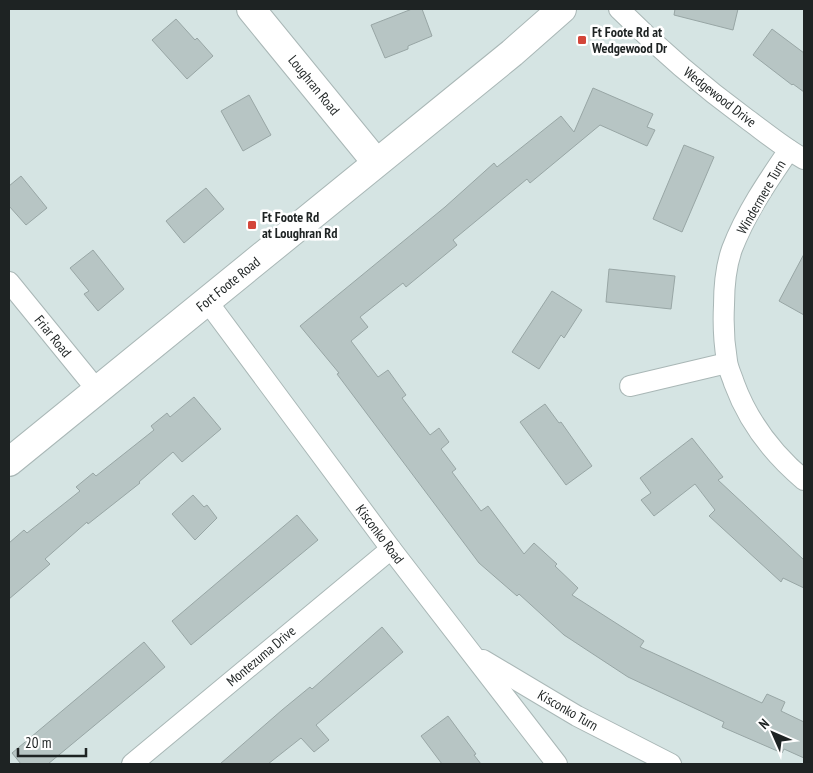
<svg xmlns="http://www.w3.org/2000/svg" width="813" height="773" font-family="'PT Sans Narrow',sans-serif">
	<rect width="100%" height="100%" fill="#d5e4e3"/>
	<g fill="#b7c5c4" stroke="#98a6a5">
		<polygon points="412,9 422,9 432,36 408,46 408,49 385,58 371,25"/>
		<polygon points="675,9 738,9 733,30 674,15"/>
		<polygon points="176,19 195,40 197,38 213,56 187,79 152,40"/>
		<polygon points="772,29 804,53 804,92 793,84 792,85 753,55"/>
		<polygon points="593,88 653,114 647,127 655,130 647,146 600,125 530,183 527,179 453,240 457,245 406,287 403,283 360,317 368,327 351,341 378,377 388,370 406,395 402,398 430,435 439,428 449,442 441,449 456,469 452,472 481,511 488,506 524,554 534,543 557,564 555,566 578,588 572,595 644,641 640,647 762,703 767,694 785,702 781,711 804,722 804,758 784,749 782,753 722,727 724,722 628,677 564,635 519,594 517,596 479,563 337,374 339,373 300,326 445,207 494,163 497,167 561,116 574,132"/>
		<polygon points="249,95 271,135 243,151 221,111"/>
		<polygon points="684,145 714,157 682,232 653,219"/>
		<polygon points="21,176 47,208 26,225 9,206 9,186"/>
		<polygon points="206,188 224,209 184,243 166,221"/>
		<polygon points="93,250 124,289 98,311 84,294 89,291 70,268"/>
		<polygon points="804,254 804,315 779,301"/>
		<polygon points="609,269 675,276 671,309 606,302"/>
		<polygon points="552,291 582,310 564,338 561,335 539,369 512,352"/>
		<polygon points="194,397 221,429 182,462 173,452 139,482 140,483 88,524 87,522 45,559 50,564 9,599 9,543 24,530 27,533 80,491 76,487 93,473 96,476 154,430 151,426 167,413 170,417"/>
		<polygon points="545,404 559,423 561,422 592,466 566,485 520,422"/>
		<polygon points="692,438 723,477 718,480 804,560 804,588 783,578 781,582 709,516 715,510 695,484 654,516 641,500 651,493 640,478"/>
		<polygon points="193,495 204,507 207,505 217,518 195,540 172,514"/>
		<polygon points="297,515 318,540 191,645 172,621"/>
		<polygon points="382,627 403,652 316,725 329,740 314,752 301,738 268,764 220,764 282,710 310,687 312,689"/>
		<polygon points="144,642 165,667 48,764 21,764 12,753"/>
		<polygon points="448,716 476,754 474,755 481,764 442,764 421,736"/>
	</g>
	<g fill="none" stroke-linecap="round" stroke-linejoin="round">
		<g stroke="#a9b7b6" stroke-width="22">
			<g id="street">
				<path d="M619 9C659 49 702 86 747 119 766 133 784 148 804 159"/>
				<path d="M789 150C767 182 746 213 732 249 726 266 724 286 724 305 723 324 724 343 727 361 728 369 732 376 734 383 748 421 773 454 804 480"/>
				<polyline points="9,282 97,390"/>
				<polyline points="207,301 391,549 557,764"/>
				<polyline points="630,386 727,363"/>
				<polyline points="483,660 577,716 671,764"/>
				<polyline points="132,764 391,549"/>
			</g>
		</g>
		<g stroke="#a9b7b6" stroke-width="30">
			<g id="secondary">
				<polyline points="251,9 376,162"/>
				<polyline points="9,462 512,53 562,9"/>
			</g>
		</g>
		<use href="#street" stroke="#fff" stroke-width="20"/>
		<use href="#secondary" stroke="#fff" stroke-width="28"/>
	</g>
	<g fill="#d3463a" stroke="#fff" stroke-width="2">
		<rect x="577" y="35" width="10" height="10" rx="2.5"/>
		<rect x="247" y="220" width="10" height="10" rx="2.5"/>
	</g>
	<g text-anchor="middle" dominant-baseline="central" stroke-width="5" stroke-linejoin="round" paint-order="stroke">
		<g font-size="14" font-weight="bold" fill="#1e2323" stroke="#fff" text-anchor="start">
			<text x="592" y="32">Ft Foote Rd at<tspan x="592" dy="16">Wedgewood Dr</tspan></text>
			<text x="262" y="217">Ft Foote Rd<tspan x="262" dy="16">at Loughran Rd</tspan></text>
		</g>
		<g font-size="14" fill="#1e2323" stroke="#fff">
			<text transform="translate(314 85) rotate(51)">Loughran Road</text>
			<text transform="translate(720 97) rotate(38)">Wedgewood Drive</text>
			<text transform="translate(761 197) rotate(-60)">Windermere Turn</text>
			<text transform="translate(228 284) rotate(-39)">Fort Foote Road</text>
			<text transform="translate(53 336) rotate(51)">Friar Road</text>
			<text transform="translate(380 534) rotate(53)">Kisconko Road</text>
			<text transform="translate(261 656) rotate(-40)">Montezuma Drive</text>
			<text transform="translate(568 710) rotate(30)">Kisconko Turn</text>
		</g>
	</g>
	<rect width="813" height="773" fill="none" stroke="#1e2323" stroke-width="20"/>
	<g transform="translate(773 733) rotate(315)" stroke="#ffffff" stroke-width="4" paint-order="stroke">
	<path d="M0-4L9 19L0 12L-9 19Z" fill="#1e2323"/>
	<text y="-8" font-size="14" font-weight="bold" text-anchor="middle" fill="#1e2323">N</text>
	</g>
	<path d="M18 748v8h68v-8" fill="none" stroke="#1e2323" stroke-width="2.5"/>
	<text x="25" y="748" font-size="15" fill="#1e2323" stroke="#ffffff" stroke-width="4" paint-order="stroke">20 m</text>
</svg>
